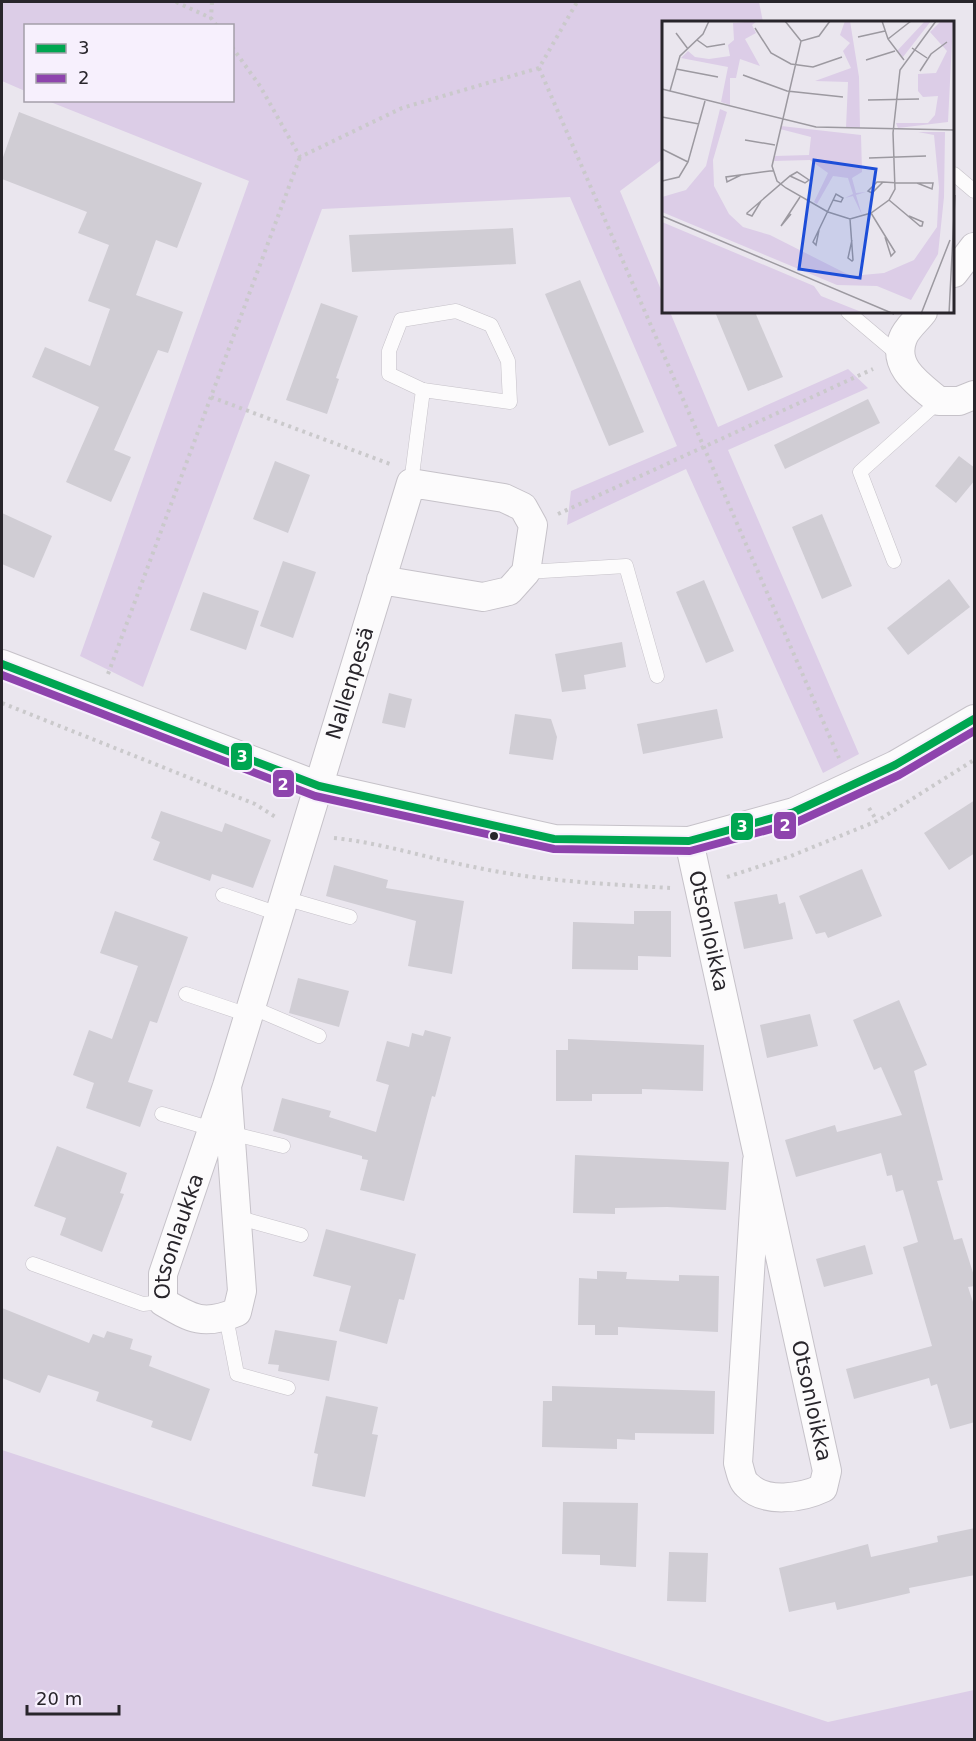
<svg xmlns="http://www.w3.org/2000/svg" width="976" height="1741" font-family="'DejaVu Sans',sans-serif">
	<rect width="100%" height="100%" fill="#eae6ee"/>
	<g fill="#dccde7">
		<polygon points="2,2 759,2 763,22 664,22 664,158 620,191 664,297 664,312 670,312 718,427 848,369 868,388 728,450 859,754 823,773 686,469 567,525 571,491 677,446 570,197 322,209 143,687 80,656 249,181 48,101 232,100 232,26 26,26 25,91 2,81"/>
		<polygon points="2,1450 828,1722 974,1690 974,1739 2,1738"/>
	</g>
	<g fill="#d0cdd4">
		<polygon points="19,112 202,183 177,248 156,240 136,295 183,312 168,353 158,350 114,450 131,457 111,502 66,482 99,407 32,377 45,347 90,366 110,309 88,301 109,245 78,233 87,212 2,179 2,160"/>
		<polygon points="513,228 516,264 352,272 349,235"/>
		<polygon points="580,280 644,432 609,446 545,294"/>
		<polygon points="321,303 358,316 336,378 339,379 327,414 286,400"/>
		<polygon points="715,312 755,312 783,377 748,391"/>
		<polygon points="868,399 880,423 785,469 774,445"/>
		<polygon points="959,456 975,468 975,480 956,503 935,486"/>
		<polygon points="275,461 310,475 288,533 253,519"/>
		<polygon points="2,513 52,536 34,578 2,564"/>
		<polygon points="822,514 852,586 822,599 792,527"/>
		<polygon points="283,561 316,572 293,638 260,626"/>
		<polygon points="949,579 970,607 908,655 887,628"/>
		<polygon points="704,580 734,651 706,663 676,592"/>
		<polygon points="203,592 259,611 246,650 190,630"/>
		<polygon points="622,642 626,667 584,675 586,689 562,692 555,654"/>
		<polygon points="389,693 412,699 405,728 382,723"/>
		<polygon points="717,709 723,738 643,754 637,724"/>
		<polygon points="515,714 551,719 557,737 553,760 509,754"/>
		<polygon points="975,800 975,853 949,870 924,833"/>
		<polygon points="161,811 222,832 225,823 271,840 253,888 212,874 210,881 153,860 160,842 151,838"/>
		<polygon points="334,865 388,880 386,888 464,901 452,974 408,966 416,921 326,896"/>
		<polygon points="862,869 882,916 828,938 825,932 816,934 799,896"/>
		<polygon points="777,894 779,904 785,902 793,939 744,949 734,902"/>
		<polygon points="115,911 188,937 157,1023 150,1021 128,1082 153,1090 140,1127 86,1108 94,1083 73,1075 89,1030 112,1039 138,966 100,953"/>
		<polygon points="634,911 671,911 671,957 638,956 638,970 572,969 573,922 634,924"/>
		<polygon points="298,978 349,991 339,1027 289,1013"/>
		<polygon points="899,1000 927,1065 914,1071 943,1180 937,1181 954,1240 962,1238 975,1279 975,1286 968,1287 975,1308 975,1422 950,1429 937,1384 931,1386 929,1378 854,1399 846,1369 932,1346 903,1247 918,1242 903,1190 896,1192 892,1175 887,1176 881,1153 796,1177 785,1140 835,1125 837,1132 902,1115 881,1067 874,1070 853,1020"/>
		<polygon points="810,1014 818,1046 767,1058 760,1025"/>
		<polygon points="425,1030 451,1037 435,1097 432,1096 404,1201 360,1190 368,1160 362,1159 362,1156 273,1131 282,1098 331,1111 329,1117 376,1132 389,1085 376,1081 387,1041 409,1047 412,1033 423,1036"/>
		<polygon points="568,1039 704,1045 703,1091 642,1089 642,1094 592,1094 592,1101 556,1101 556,1050 568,1050"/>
		<polygon points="57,1146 127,1173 120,1193 124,1194 102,1252 60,1235 66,1218 34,1206"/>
		<polygon points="575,1155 729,1162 726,1210 667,1207 615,1208 615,1214 573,1213"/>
		<polygon points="326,1229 416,1254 404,1300 399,1299 387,1344 339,1331 351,1286 313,1276"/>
		<polygon points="865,1245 873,1274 824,1287 816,1259"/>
		<polygon points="597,1271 627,1272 626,1279 679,1281 679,1275 719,1276 718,1332 618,1327 618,1335 595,1335 595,1325 578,1325 579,1278 597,1279"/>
		<polygon points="2,1308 89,1343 93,1334 104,1338 107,1331 133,1339 130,1349 152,1356 149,1366 210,1389 191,1441 151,1427 153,1421 96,1401 99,1392 48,1375 40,1393 2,1378"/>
		<polygon points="275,1330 337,1341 329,1381 278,1371 279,1365 268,1364"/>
		<polygon points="552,1386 715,1391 714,1434 635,1433 635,1440 617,1439 617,1449 542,1447 543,1401 552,1401"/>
		<polygon points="326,1396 378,1407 372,1434 378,1435 365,1497 312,1486 318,1454 314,1453"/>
		<polygon points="563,1502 638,1503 636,1567 600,1565 600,1555 562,1554"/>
		<polygon points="975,1528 975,1575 909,1588 910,1593 837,1610 835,1602 789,1612 779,1568 868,1544 871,1557 938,1542 937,1536"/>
		<polygon points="669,1552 708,1553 706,1602 667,1601"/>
	</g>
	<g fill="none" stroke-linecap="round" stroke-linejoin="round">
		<g stroke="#c6c2c9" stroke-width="15">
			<g id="lane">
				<polyline points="954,174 974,191"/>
				<polygon points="456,311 491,325 508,361 510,402 423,390 389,374 389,351 401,320"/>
				<polyline points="848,312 900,356"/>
				<polyline points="411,483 423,390"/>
				<polyline points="894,561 860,472 939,401"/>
				<polyline points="526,572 626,566 657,676"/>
				<polyline points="223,895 279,914"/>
				<polyline points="284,898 350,917"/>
				<polyline points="186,994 248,1015"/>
				<polyline points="251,1007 319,1036"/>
				<polyline points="162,1114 212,1129"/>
				<polyline points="230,1133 283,1146"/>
				<polyline points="236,1217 301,1235"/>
				<polyline points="33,1264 143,1304 163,1302"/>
				<polyline points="226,1317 237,1374 288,1388"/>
			</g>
		</g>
		<g stroke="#c6c2c9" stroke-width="30">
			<g id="street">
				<polyline points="954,273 974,247"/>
				<path d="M923 312C917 320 906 329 903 338 891 367 920 385 939 401H959L974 395"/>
				<polyline points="2,664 319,786 554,839 689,841 794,812 895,765 974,719"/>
				<path id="s1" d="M689 841 827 1471 823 1488C802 1498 765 1504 747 1485 742 1481 740 1470 738 1463L757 1161"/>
				<path id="s2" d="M227 1086 242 1291 237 1312C204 1326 192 1319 163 1302V1274L227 1086 411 483 504 498 523 507 533 525 526 572 509 591 483 597 381 580"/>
			</g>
		</g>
		<g stroke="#cac9cb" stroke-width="4" stroke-dasharray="3 4.5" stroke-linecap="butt">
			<polyline points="176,2 211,18"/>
			<polyline points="212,2 211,18 217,26"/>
			<polyline points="232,47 260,86 300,157 402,108 539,68 577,2"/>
			<polyline points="539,68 839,758"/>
			<polyline points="211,397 390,464"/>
			<polyline points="558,514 873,369"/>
			<polyline points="108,674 300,157"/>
			<polyline points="2,703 255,804 277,818"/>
			<polyline points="869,808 877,821"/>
			<path d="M334 838C382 843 427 858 474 867 538 881 605 884 670 888"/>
			<polyline points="727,877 791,856 877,821 974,760"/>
		</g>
		<use href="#lane" stroke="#fcfbfc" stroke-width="14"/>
		<use href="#street" stroke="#fcfbfc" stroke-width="28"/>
		<g stroke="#f7f0fd" stroke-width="12">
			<polyline id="bus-1" points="2,664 319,786 554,839 689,841 794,812 895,765 974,719"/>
		</g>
		<g stroke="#f7f0fd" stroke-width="12">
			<polyline id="bus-2" points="2,675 315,796 554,849 690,851 797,822 899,775 974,731"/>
		</g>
		<use href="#bus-1" stroke="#00a651" stroke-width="8"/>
		<use href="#bus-2" stroke="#8e44ad" stroke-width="8"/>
	</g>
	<circle fill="#28252b" stroke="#f7f0fd" stroke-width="2" cx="494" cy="836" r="5"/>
	<g text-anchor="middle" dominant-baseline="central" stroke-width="4.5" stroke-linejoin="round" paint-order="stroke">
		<g font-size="21" fill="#28252b" stroke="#f7f0fd">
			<text stroke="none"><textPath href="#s2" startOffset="954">Nallenpesä</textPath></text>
			<text stroke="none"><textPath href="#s1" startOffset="92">Otsonloikka</textPath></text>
			<text stroke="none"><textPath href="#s2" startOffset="374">Otsonlaukka</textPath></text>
			<text stroke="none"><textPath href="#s1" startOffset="573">Otsonloikka</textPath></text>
		</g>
	</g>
	<g transform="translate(662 21)">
		<rect width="292" height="292" fill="#eae6ee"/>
		<path d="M95 0 90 4 94 12 83 18 98 45 78 38 74 57H68V84L59 81 66 46 19 37 26 30 33 36 47 38 68 35 66 24 72 19 71 2ZM183 0H188L197 56 198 107H184L186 61 153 60 189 47 181 30 188 22 178 14ZM263 0H269L241 36 235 30ZM279 0H291L286 101 236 107 234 102H266L273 94 276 75 261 76 256 70V53L274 52 285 30 268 11ZM58 88 65 91 51 139 52 165 67 193 81 206 108 214 189 255 222 252 252 239 275 206 277 166 272 114 256 111H283L282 176 276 233 249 279 215 265 175 264 0 191V176L24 169 44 145ZM119 105 199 114 200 151 190 157 194 172 204 171 194 174 200 194 191 175 183 177 191 173 186 157 171 155 155 183 152 181 166 152 148 139 112 140 113 135 147 134 149 116 118 108ZM0 201 152 265 159 275 202 292H0Z" fill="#dccde7"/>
		<path fill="none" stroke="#9c99a0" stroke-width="1.5" d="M123 0 139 20M168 0 157 15 139 20 110 145 115 160 124 167 166 191 188 198 209 192 227 179 233 168 231 112 238 49 274 0M220 0 226 18 242 39M93 7 109 32 129 43 151 46 180 36M14 12 26 28M196 16 223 10M226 18 249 0M35 19 45 26 63 23M250 27 265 37M204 39 233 30M14 48 56 56M258 50 269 33 285 21M81 54 125 70 181 76M0 68 154 106 293 109M8 70 18 35 41 13 47 0M206 79 257 78M0 96 37 103M83 119 113 124M0 128 26 141M207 137 264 135M79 154 65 161 64 156 108 150H111M0 160 17 156 26 141 43 80M221 161 210 172 206 170 215 161H221L237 162H271L270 168 255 162M227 179 258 205H260L261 201 247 195M99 180 90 195 85 193V192L128 155 143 162 147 159 135 151 128 155M209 192 233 231 229 235 223 216M129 193 119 205 138 176M0 195 232 293M188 198 191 239 190 240 186 237 190 219M157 209 154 224 151 221 174 173 181 177 179 181 171 179M259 293 288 219M287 293 293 174"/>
		<path fill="#1d4ed8" fill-opacity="0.15" stroke="#1d4ed8" stroke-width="3" d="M152 139 214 148 198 257 137 248Z"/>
		<rect width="292" height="292" fill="none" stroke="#28252b" stroke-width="3"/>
	</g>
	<g stroke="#f7f0fd" stroke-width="2">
		<rect x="230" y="742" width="23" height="29" rx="6" fill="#00a651"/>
		<rect x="272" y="769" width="23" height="29" rx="6" fill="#8e44ad"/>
		<rect x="773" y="811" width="24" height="29" rx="6" fill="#8e44ad"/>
		<rect x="730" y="812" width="24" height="29" rx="6" fill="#00a651"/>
	</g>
	<g font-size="16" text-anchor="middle" font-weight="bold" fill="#fff">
		<text x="242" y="762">3</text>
		<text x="283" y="790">2</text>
		<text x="785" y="831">2</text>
		<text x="742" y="832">3</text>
	</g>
	<rect width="976" height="1741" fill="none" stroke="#28252b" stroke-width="6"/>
	<rect x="24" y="24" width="210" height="78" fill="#f7f0fd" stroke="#a49fa9" stroke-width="1.5"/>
	<rect x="36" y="44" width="30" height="9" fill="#00a651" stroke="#a49fa9" stroke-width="1.5"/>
	<text x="78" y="54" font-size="18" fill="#28252b">3</text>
	<rect x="36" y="74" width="30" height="9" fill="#8e44ad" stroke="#a49fa9" stroke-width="1.5"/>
	<text x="78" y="84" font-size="18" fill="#28252b">2</text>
	<path d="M27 1705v9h92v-9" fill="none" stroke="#28252b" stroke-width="3"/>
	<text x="36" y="1705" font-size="18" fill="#28252b" stroke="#f7f0fd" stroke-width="4.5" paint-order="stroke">20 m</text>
</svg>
